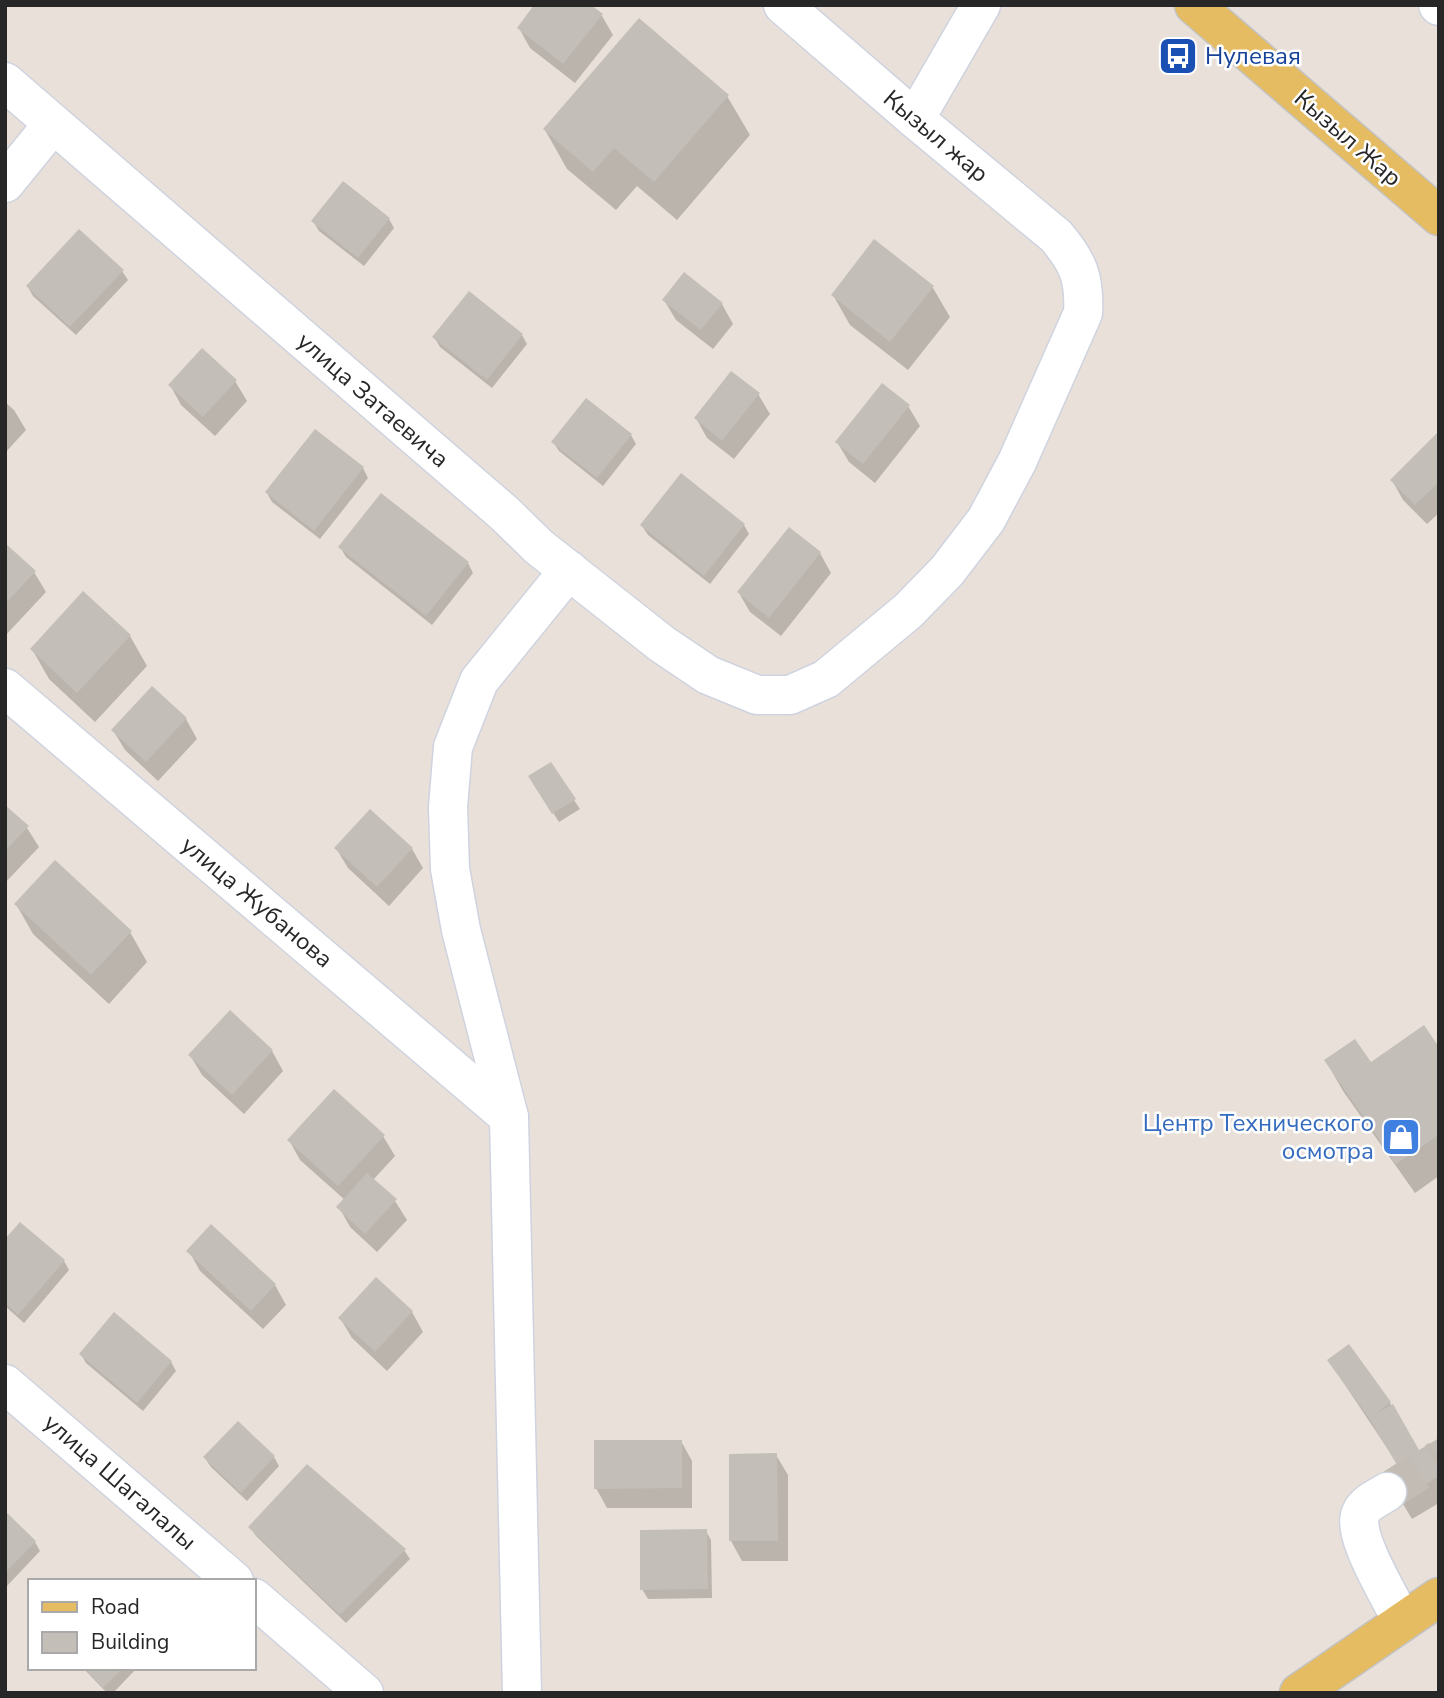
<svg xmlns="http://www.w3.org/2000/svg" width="1444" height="1698" font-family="'Nunito Sans',sans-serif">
	<rect width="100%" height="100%" fill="#e9e1d9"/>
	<g fill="#0003">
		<polygon points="602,16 613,35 575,83 530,48 519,28"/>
		<polygon points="727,96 750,135 677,220 637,186 616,210 567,169 545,130"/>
		<polygon points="389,219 394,228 364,266 319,231 313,221"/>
		<polygon points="122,271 128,280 76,335 33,296 28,287"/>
		<polygon points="933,288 950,317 908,370 850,325 833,295"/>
		<polygon points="664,300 722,304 733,324 713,349 676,320"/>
		<polygon points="522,335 527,344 492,388 440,347 434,337"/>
		<polygon points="235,381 247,401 215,436 181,405 170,385"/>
		<polygon points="758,394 770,414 734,459 707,438 696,418"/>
		<polygon points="5,402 14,410 26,430 5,453"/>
		<polygon points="908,406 920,426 875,483 849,462 837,442"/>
		<polygon points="1439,434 1439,513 1427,524 1403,500 1392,480"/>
		<polygon points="631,435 636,444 603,486 559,451 553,442"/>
		<polygon points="363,468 368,478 320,539 272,502 267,493"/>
		<polygon points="744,525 749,534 710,584 648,535 642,526"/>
		<polygon points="5,545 34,572 46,592 5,636"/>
		<polygon points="340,547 468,563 473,573 432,625 346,557"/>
		<polygon points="820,553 831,573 781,636 750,612 739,593"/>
		<polygon points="130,636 147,666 95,722 49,679 32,649"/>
		<polygon points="152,688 186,719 197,739 158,781 125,750 113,730"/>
		<polygon points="536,786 574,800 580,809 559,822"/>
		<polygon points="5,807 27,828 39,847 5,883"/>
		<polygon points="336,848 412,849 423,868 389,906 348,868"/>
		<polygon points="16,904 130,932 147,962 109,1004 33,934"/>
		<polygon points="230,1012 272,1051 283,1071 244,1114 202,1075 190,1055"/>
		<polygon points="1439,1050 1439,1176 1415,1193 1343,1091 1326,1061 1370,1064"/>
		<polygon points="383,1136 395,1156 373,1180 395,1201 407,1220 377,1252 350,1227 339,1207 345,1200 300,1160 289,1140"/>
		<polygon points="5,1242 64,1261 69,1270 24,1323 5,1306"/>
		<polygon points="189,1251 275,1285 286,1305 263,1329 200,1271"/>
		<polygon points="412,1312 423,1332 387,1371 352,1338 340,1318"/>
		<polygon points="1349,1347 1390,1403 1419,1452 1439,1442 1439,1503 1412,1519 1385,1474 1399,1466 1329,1361"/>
		<polygon points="81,1354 171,1362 176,1371 143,1411 86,1363"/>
		<polygon points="681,1441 692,1461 692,1508 607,1508 596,1488"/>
		<polygon points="776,1455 788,1475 788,1561 742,1561 731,1541"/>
		<polygon points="274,1457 279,1466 247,1501 211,1467 205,1458"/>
		<polygon points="5,1514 35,1542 40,1551 7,1586 5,1584"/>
		<polygon points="250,1527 404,1550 410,1559 346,1623 256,1536"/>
		<polygon points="706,1531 711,1540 712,1598 648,1599 642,1589"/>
		<polygon points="83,1668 137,1668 113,1693 107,1693"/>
	</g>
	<g fill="#c4beb9">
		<polygon points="534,5 591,5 603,14 563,64 517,28"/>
		<polygon points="639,18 729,95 654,182 614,148 593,172 543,129"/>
		<polygon points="343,181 390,218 358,258 311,221"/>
		<polygon points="79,229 124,270 70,327 26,286"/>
		<polygon points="874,239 934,286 890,342 831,295"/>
		<polygon points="684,272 723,303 701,330 662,300"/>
		<polygon points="469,291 523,334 487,380 432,337"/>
		<polygon points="202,348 237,380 203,417 168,385"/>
		<polygon points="731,371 760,393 722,441 694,418"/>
		<polygon points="882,383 910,405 863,464 835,442"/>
		<polygon points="586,398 632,434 597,478 551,442"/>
		<polygon points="315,429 364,467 314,531 265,492"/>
		<polygon points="1439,431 1439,482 1415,505 1390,480"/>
		<polygon points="681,473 745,524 704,576 640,525"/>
		<polygon points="381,493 469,562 426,616 338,547"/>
		<polygon points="789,527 821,552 769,618 737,592"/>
		<polygon points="5,543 36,571 5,604"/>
		<polygon points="83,591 131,635 77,693 30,649"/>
		<polygon points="152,686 187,718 146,762 111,730"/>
		<polygon points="551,762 576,799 552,814 528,776"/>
		<polygon points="5,805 29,826 5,851"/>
		<polygon points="370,809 413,848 377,887 334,848"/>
		<polygon points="55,860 132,931 91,975 14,904"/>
		<polygon points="230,1010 273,1050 232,1095 188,1055"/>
		<polygon points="1424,1025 1439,1047 1439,1135 1396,1164 1324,1060 1355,1039 1371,1062"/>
		<polygon points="334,1089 385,1135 338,1186 287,1140"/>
		<polygon points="367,1173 397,1199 365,1234 336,1207"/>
		<polygon points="20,1222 65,1260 18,1315 5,1303 5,1239"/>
		<polygon points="211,1224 276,1284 251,1311 186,1251"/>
		<polygon points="376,1277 413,1311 375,1352 338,1318"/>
		<polygon points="114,1312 172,1361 137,1403 79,1354"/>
		<polygon points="1349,1344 1391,1402 1374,1415 1393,1404 1419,1450 1439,1438 1439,1476 1399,1500 1383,1473 1397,1465 1369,1418 1327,1360"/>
		<polygon points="238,1421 275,1456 241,1493 203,1457"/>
		<polygon points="594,1440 682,1440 682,1488 594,1489"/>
		<polygon points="777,1453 778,1541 729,1541 729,1454"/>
		<polygon points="307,1464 406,1549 340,1615 248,1527"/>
		<polygon points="5,1511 36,1541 5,1573"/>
		<polygon points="707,1529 708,1589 640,1590 640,1530"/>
		<polygon points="84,1668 123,1668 103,1688"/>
	</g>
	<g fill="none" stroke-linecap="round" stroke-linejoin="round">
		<polyline stroke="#c2bcb5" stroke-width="38" stroke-dasharray="38 19" stroke-linecap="butt" points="1387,1492 1439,1459"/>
		<g stroke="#cfd3df" stroke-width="41">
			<g id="minor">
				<polyline points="1438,5 1439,6"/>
				<path d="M5 82 504 513 539 547 662 644 708 675 757 695H790L826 679 908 611 947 571 986 520 1017 462 1083 313C1085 278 1078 262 1056 236L915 119 783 5"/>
				<polyline points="915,119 981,5"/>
				<polyline points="5,183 53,124"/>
				<polyline points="5,688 509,1117"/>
				<polyline points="5,1384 234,1581"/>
				<path d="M1387 1492C1378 1498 1365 1503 1361 1513 1350 1533 1392 1600 1402 1621"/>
				<polyline points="254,1598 364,1693"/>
				<polyline points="522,1693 509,1117 461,930 450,869 448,807 453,747 479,681 569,570"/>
			</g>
		</g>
		<g stroke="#c3c3c3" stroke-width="41">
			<g id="major">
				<polyline points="1194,5 1439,216"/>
				<polyline points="1299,1693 1439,1597"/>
			</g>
		</g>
		<use href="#minor" stroke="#fff" stroke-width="38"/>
		<use href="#major" stroke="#e5bc62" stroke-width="38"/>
	</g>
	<defs>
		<g id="bus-square" transform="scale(2.0125)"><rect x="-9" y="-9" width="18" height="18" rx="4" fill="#1a4fb4" stroke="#fff"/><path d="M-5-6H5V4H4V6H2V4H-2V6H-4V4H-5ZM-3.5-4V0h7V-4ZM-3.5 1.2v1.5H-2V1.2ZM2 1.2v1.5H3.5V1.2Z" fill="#fff"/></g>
		<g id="shop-square" transform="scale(2.0125)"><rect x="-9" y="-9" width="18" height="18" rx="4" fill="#3f7fe0" stroke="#fff"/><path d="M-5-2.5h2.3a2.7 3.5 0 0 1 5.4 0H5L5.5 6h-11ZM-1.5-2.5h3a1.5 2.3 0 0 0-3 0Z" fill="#fff"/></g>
	</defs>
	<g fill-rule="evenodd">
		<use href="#bus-square" x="1178" y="56"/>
		<use href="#shop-square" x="1401" y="1137"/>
	</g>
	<g text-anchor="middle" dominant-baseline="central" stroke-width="5" stroke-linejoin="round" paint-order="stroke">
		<g font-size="24" fill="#164399" stroke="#fff" text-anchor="start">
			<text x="1205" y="56">Нулевая</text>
		</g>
		<g font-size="24" fill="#272727" stroke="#fff">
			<text transform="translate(936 136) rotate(40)">Кызыл жар</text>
			<text transform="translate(1348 138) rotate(41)">Кызыл Жар</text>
			<text transform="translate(373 400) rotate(41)">улица Затаевича</text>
			<text transform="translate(257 902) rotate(40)">улица Жубанова</text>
			<text transform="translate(120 1482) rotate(41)">улица Шагалалы</text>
		</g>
		<g font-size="24" fill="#366cbe" stroke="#fff" text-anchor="end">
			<text x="1374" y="1123">Центр Технического<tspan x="1374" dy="28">осмотра</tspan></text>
		</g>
	</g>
	<rect width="1444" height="1698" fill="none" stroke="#272727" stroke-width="14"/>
	<rect x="28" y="1579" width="228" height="91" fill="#ffffff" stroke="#a9a9a9" stroke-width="2"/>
	<rect x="42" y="1602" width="35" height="10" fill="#e5bc62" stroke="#a9a9a9" stroke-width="2"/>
	<text x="91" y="1614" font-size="21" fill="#272727">Road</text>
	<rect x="42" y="1632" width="35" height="21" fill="#c4beb9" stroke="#a9a9a9" stroke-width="2"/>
	<text x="91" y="1649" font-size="21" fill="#272727">Building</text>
</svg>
